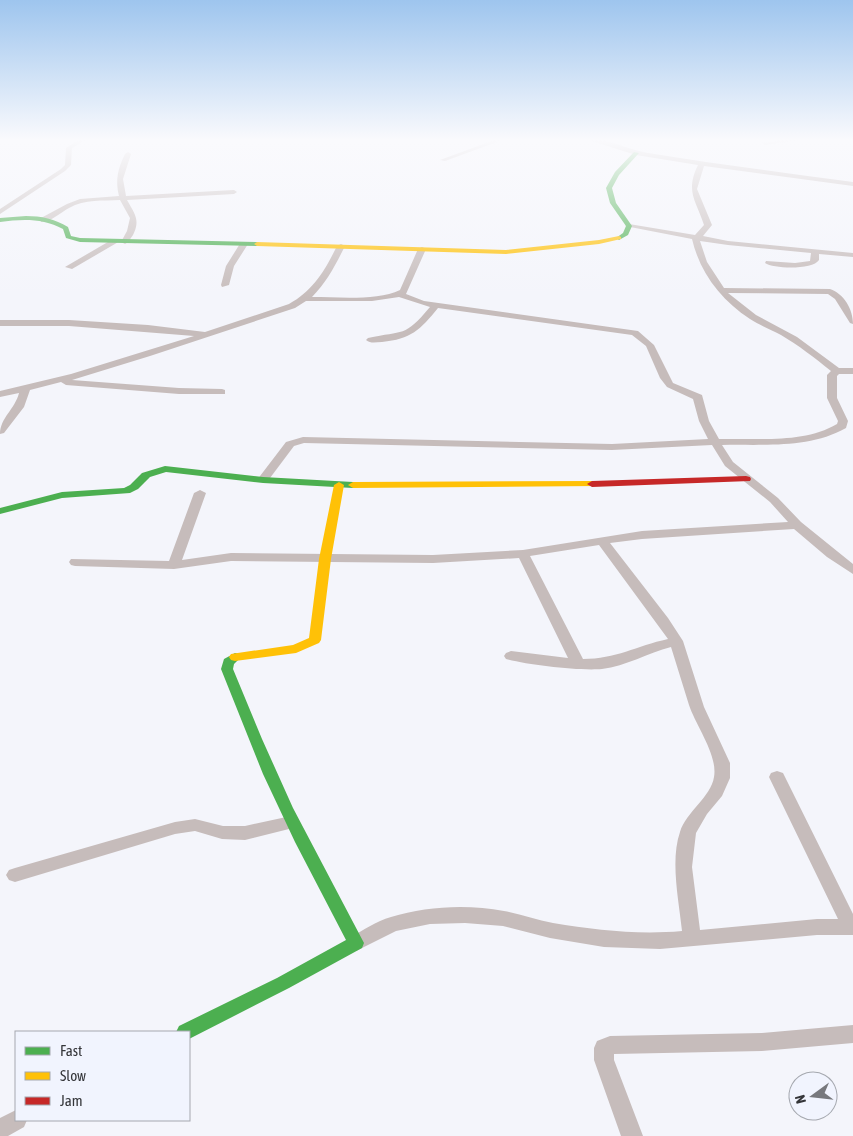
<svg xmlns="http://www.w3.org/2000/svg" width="853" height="1136" font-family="'Asap Condensed',sans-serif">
	<rect width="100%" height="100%" fill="#f4f5fb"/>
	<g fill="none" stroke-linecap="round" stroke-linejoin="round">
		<g fill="#c6bcbb" fill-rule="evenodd">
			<polygon points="80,139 87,139 72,148 71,165 65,171 0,214 0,209 61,169 65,165 66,148"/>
			<polygon points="497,139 505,139 445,161 440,160"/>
			<path d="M585 139C605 137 628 150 648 153 716 164 785 173 853 182V186L704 166 697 189 712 225 703 236 728 241 853 253V257L819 254V260C813 270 774 269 765 263L766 261 795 263 810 261 811 253 728 245 700 241 707 262 724 288 830 289C844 294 853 309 853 324L850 323 835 299 828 294 728 293 756 315 797 337 839 368H853V374H839L837 376V398L848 421 846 428C809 449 763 444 722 445L733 462 778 498 801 522 853 564V574L827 557 794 529 642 539 610 543 668 618 683 641 704 707 730 763V778L722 796 707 814 696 833 692 867 700 930 817 919H838L769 777 771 773 777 771 783 773 785 777 853 914V935H817L660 949 604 947 550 938 503 926 465 923 430 924 396 931 356 951 350 949 347 943 350 937C363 931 376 921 391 917 426 906 468 904 504 911 521 914 536 920 553 923 596 930 638 935 682 931 679 901 670 861 680 832 686 812 711 797 714 777 718 755 696 726 689 705 683 686 677 666 671 647 648 653 626 666 602 669 579 671 528 665 506 659L504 656 506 653 511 651 568 658 519 558 433 563 231 561 174 569 75 566 71 565 69 562 71 559 169 561 194 493 200 490 206 493 182 560 231 553 433 555 523 550 642 531 788 522 770 502 725 466 712 445 612 450 304 443 294 446 267 482H259L257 480 286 442 303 437 612 444 708 439 699 421 693 399 667 387 660 378 646 346 632 335 438 308C420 330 411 339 382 342 376 342 371 344 366 340L368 338C404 330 404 338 430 307L399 297 372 301H306L295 308 150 356 72 380 179 388 222 389 225 390V394H179L66 385 61 382 30 390 24 407 4 433 0 434C0 418 15 409 19 393L0 397V391L71 374 194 336 69 326H0V320H69L148 325 205 332 289 304C314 290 325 270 337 246L341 244 345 246C336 264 327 282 312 297 338 297 377 301 400 290L418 249 422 247 426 249 406 294 424 301 638 331 654 345 673 383 702 395 709 421 719 439C757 438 803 444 837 424L838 421 827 398V375L831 371C815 358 798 345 781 335 770 329 759 325 750 319 721 300 700 273 692 239L625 226 629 224 695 235 704 225C696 200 685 192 698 165L636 155ZM599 545 668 639C636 646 616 659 583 659L530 556Z"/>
			<polygon points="789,139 805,139 765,145 762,143"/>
			<path d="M128 152 131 154 123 179 126 196 234 190 237 192 234 194 127 200C134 213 141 220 133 235 130 239 129 242 125 244L121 242 127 231 130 218 120 200C103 201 85 199 69 208 61 212 51 222 41 222V218L67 204 80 199 119 196C115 180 118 168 125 154Z"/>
			<polygon points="113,239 120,241 72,269 65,267"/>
			<polygon points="241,242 248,244 234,266 229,285 222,287 221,285 226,266"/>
			<polygon points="291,816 297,817 299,822 297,827 245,840 222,839 195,831 175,834 15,882 9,880 6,875 9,870 15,868 175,822 195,819 223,826 245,826"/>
			<polygon points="853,1025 853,1043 762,1051 614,1054 614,1060 643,1136 621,1136 594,1060 594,1048 597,1041 610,1036 762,1033"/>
			<polygon points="16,1110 16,1120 27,1120 24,1127 8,1136 0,1136 0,1118"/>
		</g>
		<g fill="#4caf50" fill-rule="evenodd">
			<polygon points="634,152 639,153 619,175 612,188 616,203 632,226 628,235 619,240 616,238 623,233 626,226 610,203 606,188 615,172"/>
			<path d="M26 216C41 216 55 219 68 227L71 236 80 238 257 242 260 244 257 246 80 242 66 238 63 229C43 218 22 219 0 222V218Z"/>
			<polygon points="165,466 263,477 353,482 358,485 353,488 263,483 166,472 150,477 138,489 130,493 62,498 0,514 0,508 62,492 124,488 130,485 142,473"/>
			<polygon points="235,653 239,654 241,657 234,664 233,669 262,739 293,808 364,943 362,948 289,988 189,1039 189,1032 176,1032 179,1026 277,978 346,940 295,842 263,774 221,669 224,659"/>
		</g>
		<g fill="#ffc107" fill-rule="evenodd">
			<polygon points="619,236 621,237 621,239 599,244 506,254 257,246 254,244 257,242 506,250 599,240"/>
			<polygon points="592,481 596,482 597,484 596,486 353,488 348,485 353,482"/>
			<polygon points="339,482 344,485 331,559 321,640 319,643 296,653 235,661 231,660 229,657 231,654 293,645 309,638 319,559 334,485"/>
		</g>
		<polygon fill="#c62828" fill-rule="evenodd" points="746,476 750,477 751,479 750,481 592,487 587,484 592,481"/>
	</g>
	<linearGradient id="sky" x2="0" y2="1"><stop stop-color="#9ec5ee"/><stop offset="0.47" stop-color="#fafafd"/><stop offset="1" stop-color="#fafafd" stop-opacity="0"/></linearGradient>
	<rect width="853" height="298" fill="url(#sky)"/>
	<rect x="15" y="1031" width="175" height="90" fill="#f1f4fe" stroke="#a5a8af"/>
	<rect x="25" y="1047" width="25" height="8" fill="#4caf50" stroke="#a5a8af"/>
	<text x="60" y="1056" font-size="15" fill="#343539">Fast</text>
	<rect x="25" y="1072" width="25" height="8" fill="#ffc107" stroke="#a5a8af"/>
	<text x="60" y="1081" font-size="15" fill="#343539">Slow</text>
	<rect x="25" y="1097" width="25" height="8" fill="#c62828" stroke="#a5a8af"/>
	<text x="60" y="1106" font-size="15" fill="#343539">Jam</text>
	<g transform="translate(813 1096) rotate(255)"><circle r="24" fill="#f1f4fe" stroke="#a5a8af"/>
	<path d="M0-4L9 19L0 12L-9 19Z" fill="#77787d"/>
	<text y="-8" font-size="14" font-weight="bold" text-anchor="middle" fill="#343539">N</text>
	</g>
</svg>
